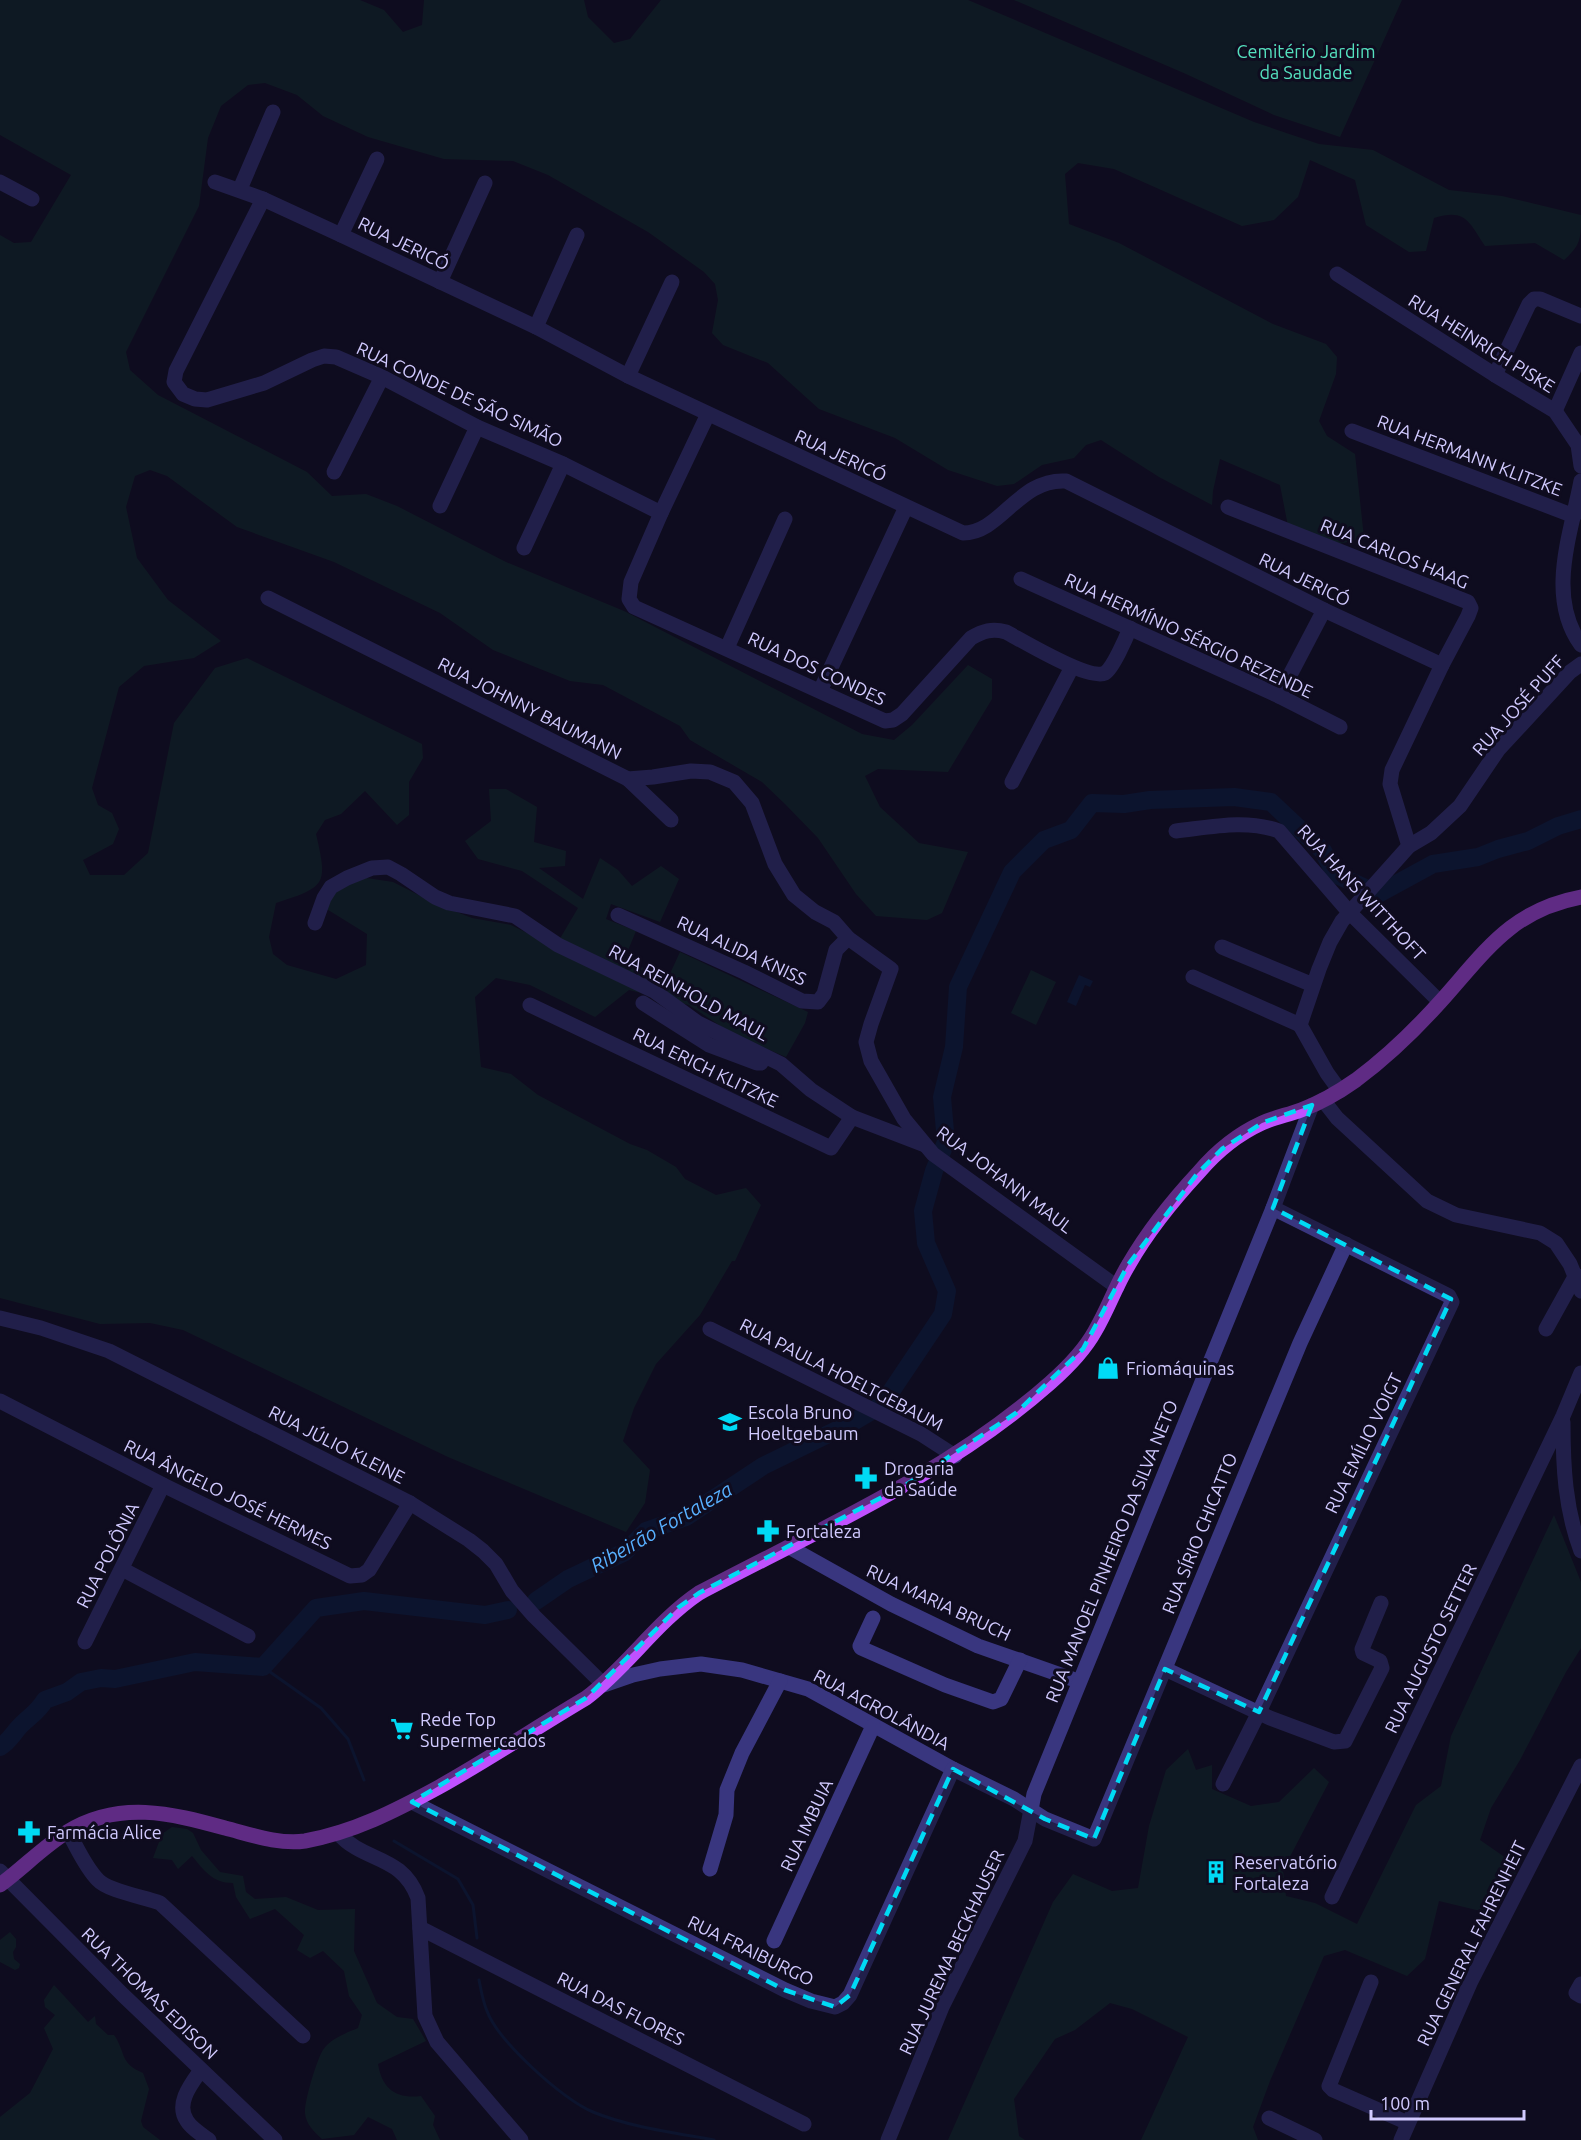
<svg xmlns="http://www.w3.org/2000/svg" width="1581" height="2140" font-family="Ubuntu,sans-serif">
	<rect width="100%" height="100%" fill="#0f0c1f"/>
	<g fill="#0f2929">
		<path d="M0 0H360L384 10 403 32 422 25 424 0H584L588 17 614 43 630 39 661 0H968L1254 122 1319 144 1373 150 1449 190 1502 196 1581 215C1581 239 1581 245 1564 260L1535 243 1485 246C1469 222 1466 208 1434 218L1426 251 1409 252 1366 225 1355 180 1310 160 1298 197 1274 220 1242 226 1114 169 1078 163 1065 174 1069 224 1119 243 1273 324 1326 344 1337 357 1336 374 1319 421 1327 436 1355 454 1364 538 1331 546 1288 526 1280 485 1220 459 1213 491 1212 505 1159 477 1101 440 1086 445 1074 458 1042 465 1014 484 997 486 948 470 895 438 819 409 768 363 723 345 712 333 718 300 715 284 704 272 648 232 548 175 513 161 444 159 368 137 323 116 297 95 265 83 248 85 221 106 208 138 199 206 126 352 130 370 158 395 307 472 332 496 366 494 397 506 506 562 624 611 862 734 894 740 912 725 968 665 992 679V699L948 772 878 769 865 776 880 807 919 843 968 852 942 913 927 920 876 916 856 894 818 838 785 804 762 782 690 740 680 726 603 685 570 681 493 650 440 613 334 562 237 527 167 476 150 470 135 476 126 507 137 558 168 600 221 641 194 658 144 666 119 687 92 788 98 805 112 813 119 829 113 844 83 860 90 875H124L148 853 174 723 215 668 247 658 422 744 423 758 409 782V815L397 825 365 791 341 814 325 820 316 834C328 885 326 887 276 903L269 937 273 954 287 965 336 979 366 965 367 934 325 908 331 893 360 877 393 882 436 904 472 918 511 925 555 947 578 908 522 871 478 859 465 841 491 821 489 789H506L537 807 534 842 566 851 565 866 539 868 583 899 600 858 618 870 632 886 661 866 679 879 660 922 611 904 606 919 636 931 624 960 668 978 680 952 808 1012 805 1023 786 1057 734 1035 689 1005 629 990 595 1017 530 985 496 978 475 997 481 1067 511 1074 538 1095 630 1144 647 1150 676 1167 685 1179 716 1195 746 1188 761 1205 735 1261H732L700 1315 656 1364 634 1408 623 1441 650 1470 645 1503 626 1532 448 1457 183 1330 150 1323 100 1324 0 1298V235L14 243 31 242 71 175 0 135Z"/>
		<polygon points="1014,0 1402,0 1340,137 1274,115 1186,74"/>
		<polygon points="1031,970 1056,982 1036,1025 1011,1013"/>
		<polygon points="1554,1515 1581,1582 1581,1648 1566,1672 1520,1760 1491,1808 1480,1840 1519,1867 1493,1914 1439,1901 1425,1959 1407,1976 1345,1950 1324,1956 1270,2081 1253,2127 1258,2140 1141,2140 1188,2037 1132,2009 1110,2003 1075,2030 1055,2039 1014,2099 1019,2136 1025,2140 948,2140 1053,1902 1073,1874 1112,1891 1138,1888 1149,1826 1166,1770 1188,1749 1196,1770 1212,1765 1212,1789 1251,1806 1279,1802 1314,1768 1329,1782 1283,1870 1286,1896 1315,1903 1357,1924 1416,1805 1441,1786 1451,1736"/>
		<path d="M172 1827 187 1829 193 1833 201 1850 220 1872 243 1876 246 1892 255 1899 286 1897 318 1910 355 1909 354 1951 377 2003 397 2017 413 2019 426 2041 378 2064C382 2089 396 2099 421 2096L435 2116 433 2125 440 2140H397L392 2129 368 2117 354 2135 322 2139C314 2132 306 2124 305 2113 304 2102 317 2059 323 2050 330 2039 346 2033 358 2028L362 2015 349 1996 344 1971 323 1951 310 1958 297 1950 304 1935 275 1909 250 1919 236 1897 233 1883C212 1883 204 1870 192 1856L178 1869 172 1860 153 1858 162 1834Z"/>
		<polygon points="10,1932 16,1939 16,1947 13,1952 14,1959 20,1964 19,1968 15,1970 0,1962 0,1940"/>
		<path d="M54 1985 88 2022 95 2016 96 2024 108 2035H114C126 2052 119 2063 143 2073L149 2089 141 2121 143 2127 160 2140H0V2117L30 2093 53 2049 44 2028 55 2015 45 2007 44 2000Z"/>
	</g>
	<polygon fill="#0a1d40" points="1079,975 1093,981 1090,987 1085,985 1076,1006 1067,1002"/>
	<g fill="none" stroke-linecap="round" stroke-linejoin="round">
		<g stroke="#0a1d40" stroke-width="3">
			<polyline points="263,1667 321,1708 348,1739 364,1780"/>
			<polyline points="394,1841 458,1879 473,1905 477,1938"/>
			<path d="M479 1980C481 1990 483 2002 487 2011 498 2041 563 2100 593 2112 629 2127 676 2133 714 2140"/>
		</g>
		<g stroke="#0a1d40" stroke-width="18">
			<polyline points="536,1601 568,1579 625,1552 646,1531 686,1517 763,1466 853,1422 882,1405 943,1314 947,1291 926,1243 923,1211 934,1171 946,1142 942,1097 954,1047 958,987 1012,872 1044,840 1071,830 1092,803 1124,804 1150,800 1234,797 1271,802 1323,851 1335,874 1378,894 1433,864 1478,857 1498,849 1528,841 1558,826 1581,819"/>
			<path d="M0 1747C10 1741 13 1733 21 1725 31 1715 37 1713 45 1700L67 1692 81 1682 101 1678 115 1679 195 1662 263 1667 316 1608 364 1601 485 1615 508 1610"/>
		</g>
		<g stroke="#39367f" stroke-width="15">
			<polyline points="0,182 32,199"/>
			<path d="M215 182 263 199 341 235 536 327 628 376 963 533C1001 533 1019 478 1066 481L1324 610 1442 665"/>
			<polyline points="240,189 273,112"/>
			<polyline points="263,199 176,371 174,382 183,394 195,399 207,400 264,383 312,360 324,356 336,357 382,377 477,427 563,464 661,513"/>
			<polyline points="341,235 377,159"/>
			<polyline points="1337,274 1495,375 1555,411 1578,445 1581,466"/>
			<polyline points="440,282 485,183"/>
			<polyline points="536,327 577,235"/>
			<polyline points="1495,375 1529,304 1534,299 1540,299 1581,316"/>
			<polyline points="628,376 672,282"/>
			<polyline points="1555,411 1581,353"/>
			<path d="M708 414 661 513 631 582 629 599 634 607 885 721 893 720 902 714 971 638C983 631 992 628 1006 632 1023 641 1089 681 1105 673 1113 668 1126 638 1130 628"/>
			<polyline points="1352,431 1574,516"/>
			<polyline points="334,472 382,377"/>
			<path d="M1581 481C1571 534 1546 596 1581 645"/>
			<polyline points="440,506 477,427"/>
			<polyline points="1228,507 1468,602 1471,608 1468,616 1442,665 1392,770 1390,784 1409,846"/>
			<polyline points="524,548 563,464"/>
			<polyline points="1021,579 1279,696 1340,727"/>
			<polyline points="268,598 628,779 653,777 691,771 710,772 734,782 752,803 775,864 794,895 815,912 834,922 848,938 891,969 871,1024 866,1042 871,1061 904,1119 933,1154 1117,1287"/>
			<polyline points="727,648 785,519"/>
			<polyline points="820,691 906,507"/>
			<polyline points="1279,696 1324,610"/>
			<polyline points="628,779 671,820"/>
			<polyline points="1012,782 1072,667"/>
			<path d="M1176 831C1211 827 1246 819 1279 831L1349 912 1440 1002"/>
			<polyline points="618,915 744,972 802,1001 818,1002 824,994 836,950 848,938"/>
			<polyline points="315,923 324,898 331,887 347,878 372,868 388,867 401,874 435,897 449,903 515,916 558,945 654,991 698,1023 781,1064 811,1090 852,1117 925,1145"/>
			<polyline points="1222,947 1313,985"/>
			<polyline points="1193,977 1300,1025"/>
			<polyline points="643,1003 709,1045 757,1063 761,1063"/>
			<polyline points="530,1005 831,1148 852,1117"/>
			<polyline points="1340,1091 1327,1073 1300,1025 1319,969 1330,942 1342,921 1409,846 1431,833 1460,806 1498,750 1570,672 1581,664"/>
			<polyline points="1323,1100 1337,1118 1427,1201 1456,1215 1540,1233 1556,1243 1570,1264 1581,1291"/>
			<polyline points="0,1318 41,1328 109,1351 410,1503 469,1540 483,1551 496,1564 512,1591 534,1616 604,1685 633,1675 660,1669 701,1664 742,1670 808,1689 953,1769 1014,1799 1045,1819 1094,1839 1300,1343 1346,1244"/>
			<polyline points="710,1329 921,1434 955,1456"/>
			<polyline points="1546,1329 1576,1275"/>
			<polyline points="0,1401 163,1485 350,1576 362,1575 369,1570 410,1503"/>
			<path d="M1563 1422C1563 1466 1565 1509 1581 1551"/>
			<polyline points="789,1547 891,1604 978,1646 1078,1681"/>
			<polyline points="122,1569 248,1636"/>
			<polyline points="873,1618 860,1646 861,1648 945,1685 993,1702 1001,1699 1020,1660"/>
			<polyline points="85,1642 163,1485"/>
			<polyline points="1165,1669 1270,1718 1334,1742 1345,1741 1382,1668 1380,1661 1363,1653 1362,1649 1381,1603"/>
			<polyline points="1223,1784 1259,1712 1452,1302 1449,1296 1273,1208"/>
			<polyline points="412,1802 785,1990 811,2001 835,2007 843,2003 850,1995 953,1769"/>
			<path d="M68 1832C77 1847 85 1867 98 1880 108 1891 144 1897 160 1903L303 2036"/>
			<path d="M338 1833C364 1863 402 1854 418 1898L425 2016 437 2042 521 2140"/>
			<polyline points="710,1869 726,1815 727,1790 742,1753 780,1681"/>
			<polyline points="0,1871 123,1995 275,2140"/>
			<polyline points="1332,1897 1563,1416 1581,1373"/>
			<polyline points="420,1928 804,2124"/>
			<polyline points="774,1941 873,1726"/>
			<polyline points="1371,1982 1329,2086 1333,2090 1408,2123"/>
			<polyline points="1581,1984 1576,1993 1581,1996"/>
			<path d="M201 2070C191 2084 175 2104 187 2121 191 2128 202 2135 209 2140"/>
			<polyline points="1269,2118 1315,2140"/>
			<polyline points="888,2140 942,2007 1025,1841 1034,1794 1273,1208 1312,1105"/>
			<polyline points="1401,2140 1471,1981 1581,1766"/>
		</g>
		<path stroke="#c051ff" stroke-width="15" d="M0 1885C23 1868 43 1847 67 1832 119 1800 171 1813 225 1828 249 1834 279 1845 305 1841 354 1832 395 1811 439 1787 489 1759 537 1727 586 1698 627 1667 656 1622 699 1593 820 1529 947 1474 1050 1383 1067 1368 1084 1351 1095 1331 1108 1309 1116 1285 1129 1264 1148 1231 1173 1200 1199 1172 1216 1152 1238 1134 1262 1123 1275 1117 1288 1115 1301 1110 1320 1103 1339 1092 1356 1080 1387 1057 1415 1030 1441 1001 1485 952 1511 910 1581 897"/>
	</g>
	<path d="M0 0H1581V2140H0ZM1312 1105 1273 1208 1451 1299 1259 1712 1165 1669 1094 1839 1045 1819 953 1769 850 1995 835 2007 785 1990 412 1802 586 1698 679 1607 699 1593 909 1483 1016 1413 1083 1349 1128 1265 1197 1174 1222 1149 1262 1123Z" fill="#0f0c1f" fill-opacity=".55" fill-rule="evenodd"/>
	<path fill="none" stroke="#00daf5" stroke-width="4.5" stroke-dasharray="12 8" stroke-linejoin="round" d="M1312 1105 1273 1208 1451 1299 1259 1712 1165 1669 1094 1839 1045 1819 953 1769 850 1995 835 2007 785 1990 412 1802 586 1698 679 1607 699 1593 909 1483 1016 1413 1083 1349 1128 1265 1197 1174 1222 1149 1262 1123Z"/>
	<defs>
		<g id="shop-bare" transform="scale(1.8)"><path d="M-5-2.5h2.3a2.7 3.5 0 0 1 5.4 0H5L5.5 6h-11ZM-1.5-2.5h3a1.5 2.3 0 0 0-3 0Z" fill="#00daf5" stroke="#0f0c1f" stroke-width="2.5" paint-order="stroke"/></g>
		<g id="school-bare" transform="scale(1.8)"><path d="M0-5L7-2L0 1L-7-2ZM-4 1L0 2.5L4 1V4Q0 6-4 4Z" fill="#00daf5" stroke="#0f0c1f" stroke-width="2.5" paint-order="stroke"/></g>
		<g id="pharmacy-bare" transform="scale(1.8)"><path d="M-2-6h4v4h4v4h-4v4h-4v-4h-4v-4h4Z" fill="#00daf5" stroke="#0f0c1f" stroke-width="2.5" paint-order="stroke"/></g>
		<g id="supermarket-bare" transform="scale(1.8)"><path d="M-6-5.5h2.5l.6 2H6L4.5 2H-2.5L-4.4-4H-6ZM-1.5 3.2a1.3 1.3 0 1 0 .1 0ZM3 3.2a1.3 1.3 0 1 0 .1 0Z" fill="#00daf5" stroke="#0f0c1f" stroke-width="2.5" paint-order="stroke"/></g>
		<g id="building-bare" transform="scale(1.8)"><path d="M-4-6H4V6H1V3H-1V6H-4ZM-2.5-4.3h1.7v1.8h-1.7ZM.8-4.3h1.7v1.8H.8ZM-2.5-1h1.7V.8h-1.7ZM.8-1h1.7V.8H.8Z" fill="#00daf5" stroke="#0f0c1f" stroke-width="2.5" paint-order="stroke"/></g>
	</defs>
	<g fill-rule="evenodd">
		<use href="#shop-bare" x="1108" y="1368"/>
		<use href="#school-bare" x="730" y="1422"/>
		<use href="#pharmacy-bare" x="866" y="1478"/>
		<use href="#pharmacy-bare" x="768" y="1531"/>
		<use href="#supermarket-bare" x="402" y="1729"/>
		<use href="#pharmacy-bare" x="29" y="1832"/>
		<use href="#building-bare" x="1216" y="1872"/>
	</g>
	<g text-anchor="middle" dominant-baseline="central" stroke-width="6" stroke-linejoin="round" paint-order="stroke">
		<g font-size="18" fill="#55e1bf" stroke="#0f0c1f">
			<text x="1306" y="51">Cemitério Jardim<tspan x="1306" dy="21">da Saudade</tspan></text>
		</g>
		<g font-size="18" fill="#d1caff" stroke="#0f0c1f">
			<text transform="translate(404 243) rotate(26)">RUA JERICÓ</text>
			<text transform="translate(1482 343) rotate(32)">RUA HEINRICH PISKE</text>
			<text transform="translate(460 394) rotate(25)">RUA CONDE DE SÃO SIMÃO</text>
			<text transform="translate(841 455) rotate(25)">RUA JERICÓ</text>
			<text transform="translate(1470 455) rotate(21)">RUA HERMANN KLITZKE</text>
			<text transform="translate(1395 553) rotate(22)">RUA CARLOS HAAG</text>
			<text transform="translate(1305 579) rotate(26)">RUA JERICÓ</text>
			<text transform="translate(1189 635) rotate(25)">RUA HERMÍNIO SÉRGIO REZENDE</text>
			<text transform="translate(817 668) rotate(25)">RUA DOS CONDES</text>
			<text transform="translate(1518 705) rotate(-48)">RUA JOSÉ PUFF</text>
			<text transform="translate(530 708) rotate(27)">RUA JOHNNY BAUMANN</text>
			<text transform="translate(1362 892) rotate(47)">RUA HANS WITTHOFT</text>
			<text transform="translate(742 950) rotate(25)">RUA ALIDA KNISS</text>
			<text transform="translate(689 992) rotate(29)">RUA REINHOLD MAUL</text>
			<text transform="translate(706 1067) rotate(26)">RUA ERICH KLITZKE</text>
			<text transform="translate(1005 1179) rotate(37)">RUA JOHANN MAUL</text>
			<text transform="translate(842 1374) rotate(27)">RUA PAULA HOELTGEBAUM</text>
			<text transform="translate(1363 1443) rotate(-64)">RUA EMÍLIO VOIGT</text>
			<text transform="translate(337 1444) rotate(27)">RUA JÚLIO KLEINE</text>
			<text transform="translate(228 1494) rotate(26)">RUA ÂNGELO JOSÉ HERMES</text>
			<text transform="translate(1199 1533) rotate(-68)">RUA SÍRIO CHICATTO</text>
			<text transform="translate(1111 1551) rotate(-68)">RUA MANOEL PINHEIRO DA SILVA NETO</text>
			<text transform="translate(107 1555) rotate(-63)">RUA POLÔNIA</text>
			<text transform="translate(939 1602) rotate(25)">RUA MARIA BRUCH</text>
			<text transform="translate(1430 1648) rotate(-64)">RUA AUGUSTO SETTER</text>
			<text transform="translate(882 1709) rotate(28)">RUA AGROLÂNDIA</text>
			<text transform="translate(806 1825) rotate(-65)">RUA IMBUIA</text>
			<text transform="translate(1471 1943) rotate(-64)">RUA GENERAL FAHRENHEIT</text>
			<text transform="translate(751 1950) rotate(26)">RUA FRAIBURGO</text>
			<text transform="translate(951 1952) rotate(-65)">RUA JUREMA BECKHAUSER</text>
			<text transform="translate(150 1993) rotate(44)">RUA THOMAS EDISON</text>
			<text transform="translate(621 2008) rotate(27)">RUA DAS FLORES</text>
		</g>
		<g font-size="18" fill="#d1caff" stroke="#0f0c1f" text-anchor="start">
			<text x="1126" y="1368">Friomáquinas</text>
			<text x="748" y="1412">Escola Bruno<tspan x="748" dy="21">Hoeltgebaum</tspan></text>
			<text x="884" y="1468">Drogaria<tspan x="884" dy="21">da Saúde</tspan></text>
			<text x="786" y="1531">Fortaleza</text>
			<text x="420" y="1719">Rede Top<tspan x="420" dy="21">Supermercados</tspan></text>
			<text x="47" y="1832">Farmácia Alice</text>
			<text x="1234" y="1862">Reservatório<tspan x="1234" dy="21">Fortaleza</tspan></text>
		</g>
		<g font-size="20" font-style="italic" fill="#58b0ff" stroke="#0f0c1f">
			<text transform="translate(661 1527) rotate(-30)">Ribeirão Fortaleza</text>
		</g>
	</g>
	<path d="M1371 2110v9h153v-9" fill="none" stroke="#d1caff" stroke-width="3"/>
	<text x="1380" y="2110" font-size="18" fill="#d1caff" stroke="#0f0c1f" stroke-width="4.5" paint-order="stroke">100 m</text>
</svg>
